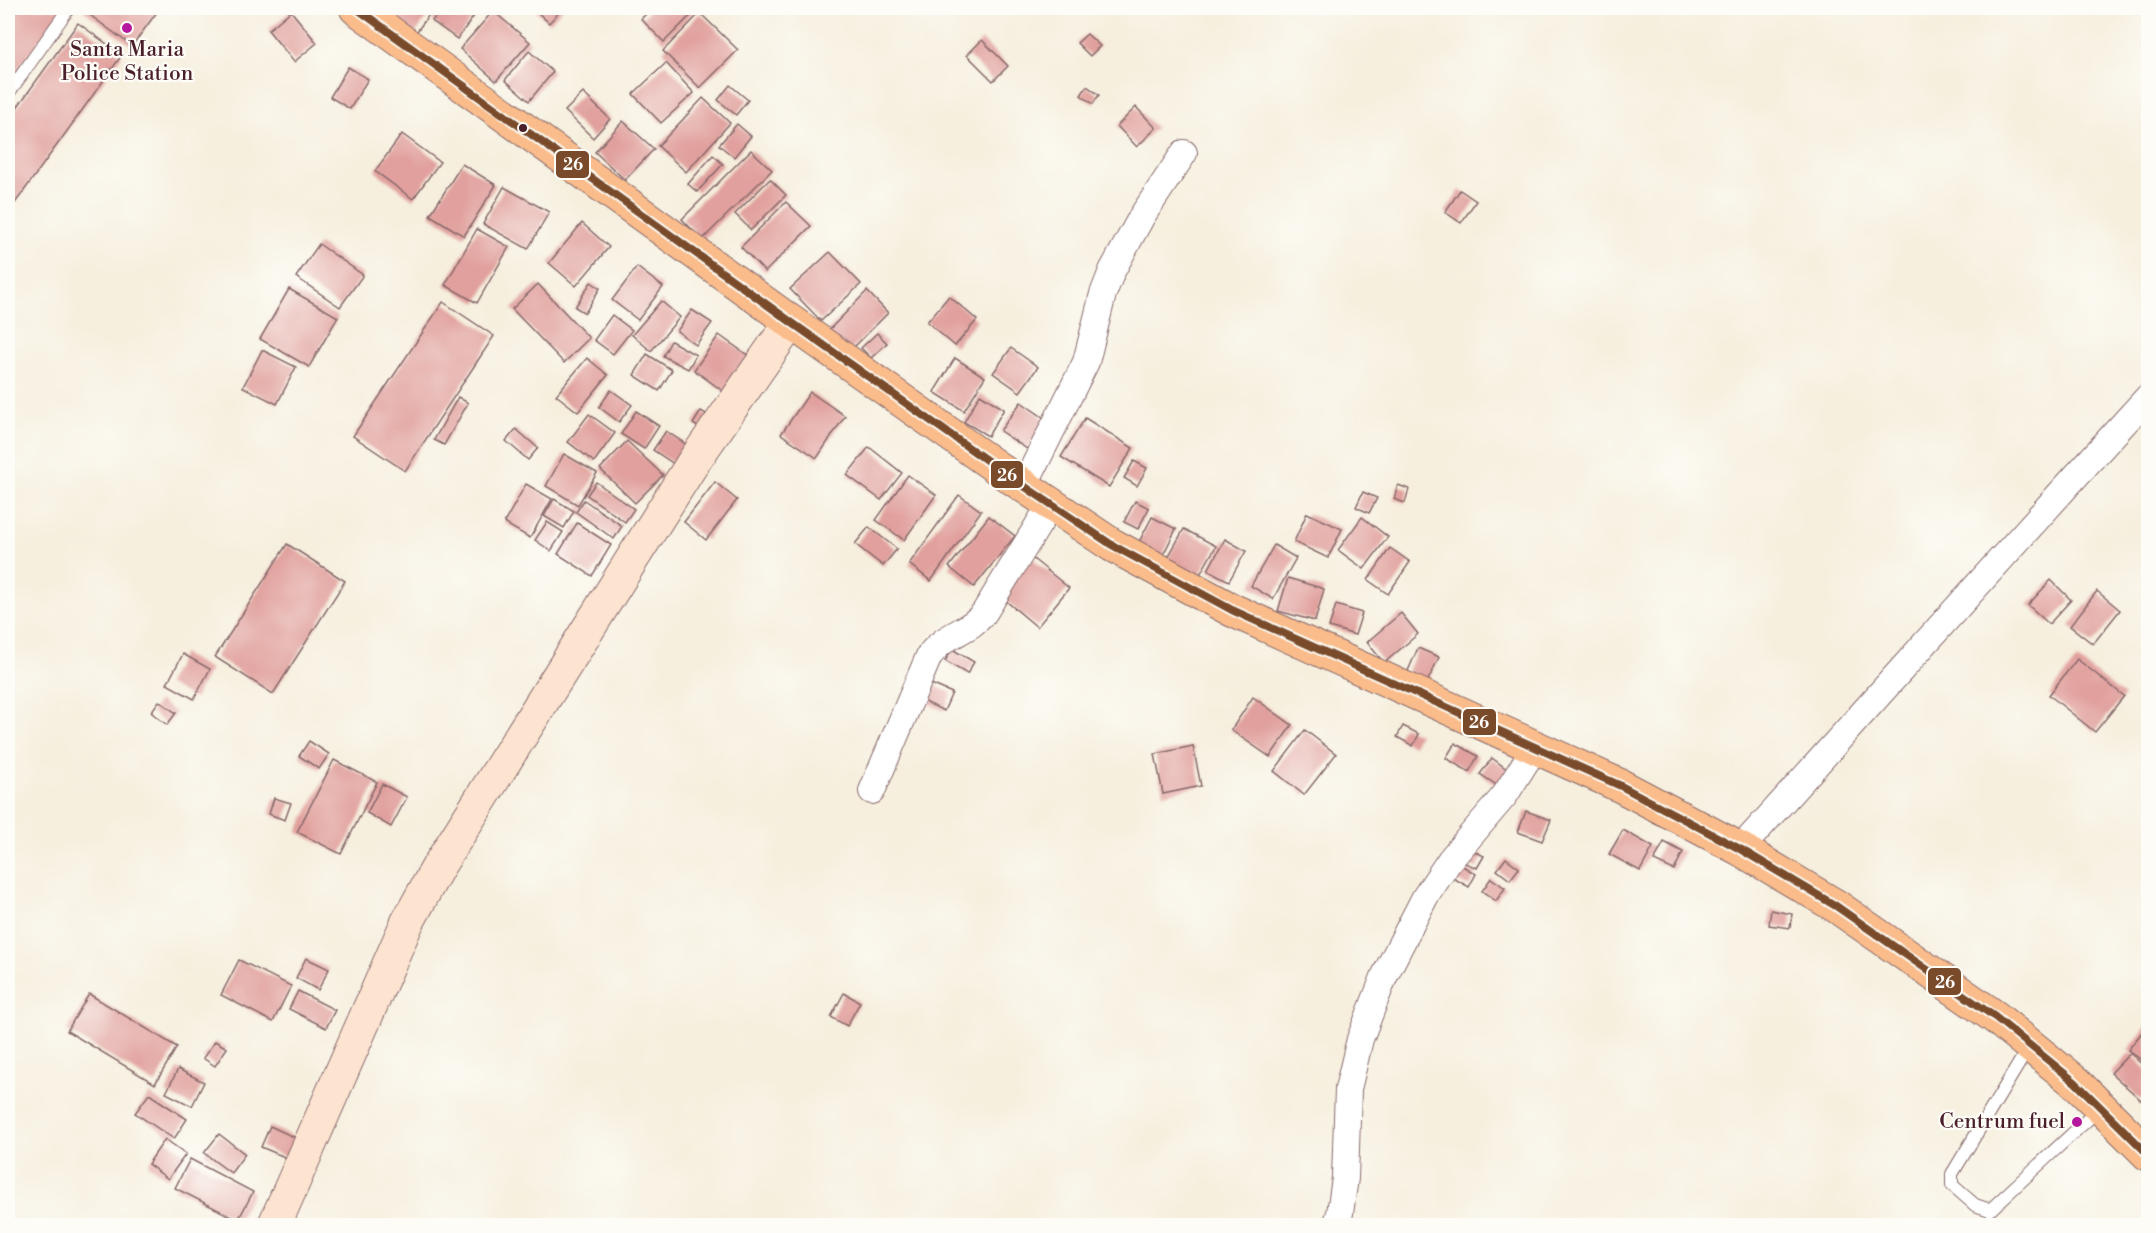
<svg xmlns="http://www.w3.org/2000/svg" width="2156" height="1233" font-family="'Libre Bodoni',serif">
	<rect width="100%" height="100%" fill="#fdfcf7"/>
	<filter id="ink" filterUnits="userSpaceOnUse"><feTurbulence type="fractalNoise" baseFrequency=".0167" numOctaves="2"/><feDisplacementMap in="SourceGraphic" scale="12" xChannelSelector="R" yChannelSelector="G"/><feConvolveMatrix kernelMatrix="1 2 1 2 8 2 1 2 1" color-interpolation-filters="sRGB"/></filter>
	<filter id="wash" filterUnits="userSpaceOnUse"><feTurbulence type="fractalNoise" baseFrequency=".008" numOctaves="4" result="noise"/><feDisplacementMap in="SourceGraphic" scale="24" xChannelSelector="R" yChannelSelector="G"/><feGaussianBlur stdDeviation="1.35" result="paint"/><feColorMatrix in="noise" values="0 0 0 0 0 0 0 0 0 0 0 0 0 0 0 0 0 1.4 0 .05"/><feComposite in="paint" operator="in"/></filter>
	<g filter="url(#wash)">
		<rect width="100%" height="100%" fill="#f6efde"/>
		<g id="blocks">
			<g fill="#e1a09d">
				<polygon points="8,8 64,8 10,80 8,78"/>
				<polygon points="85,8 160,8 132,46 83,10"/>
				<polygon points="368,8 434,8 412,38"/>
				<polygon points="442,8 480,8 457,39 432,21"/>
				<polygon points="538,8 563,8 549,23 535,10"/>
				<polygon points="652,8 687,8 693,13 664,42 641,19"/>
				<polygon points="291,11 317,43 294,62 268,30"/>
				<polygon points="493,11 530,42 496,81 460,49"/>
				<polygon points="700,13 738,50 700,88 663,51"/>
				<polygon points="78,23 122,55 8,213 8,120"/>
				<polygon points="1087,34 1100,46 1090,56 1077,43"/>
				<polygon points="982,40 1008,66 993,81 967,55"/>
				<polygon points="529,51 553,72 529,101 505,80"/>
				<polygon points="666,63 694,93 661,123 633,94"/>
				<polygon points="348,67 368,79 350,109 330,97"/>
				<polygon points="730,85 748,100 736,115 718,100"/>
				<polygon points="1087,86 1099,95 1093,104 1081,95"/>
				<polygon points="583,93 610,119 593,138 565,111"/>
				<polygon points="703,98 730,123 686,172 658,146"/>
				<polygon points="1136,107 1156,128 1137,147 1117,126"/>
				<polygon points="623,121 654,149 625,180 595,152"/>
				<polygon points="737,124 751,136 734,157 719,145"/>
				<polygon points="402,134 440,162 413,199 375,171"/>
				<polygon points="751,150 772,170 702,240 682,219"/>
				<polygon points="713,155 723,164 697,192 688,184"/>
				<polygon points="462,164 496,185 464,236 430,215"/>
				<polygon points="770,179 786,195 751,230 735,214"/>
				<polygon points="504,187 549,212 528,249 483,224"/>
				<polygon points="1460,190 1476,201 1461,223 1445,212"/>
				<polygon points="786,202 811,226 765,272 741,247"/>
				<polygon points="582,223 609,247 576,286 549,263"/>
				<polygon points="477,229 509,247 477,303 445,285"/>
				<polygon points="319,244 363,275 340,307 296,277"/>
				<polygon points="830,252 861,284 821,321 790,289"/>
				<polygon points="637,267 663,287 638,320 612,300"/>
				<polygon points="591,282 600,288 585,313 575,307"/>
				<polygon points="538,284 589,338 564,363 512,309"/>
				<polygon points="289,289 338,317 309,367 260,339"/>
				<polygon points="867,291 888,313 844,357 823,336"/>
				<polygon points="949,296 977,320 955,346 927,322"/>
				<polygon points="661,301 680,317 651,351 632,335"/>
				<polygon points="443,302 494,336 405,471 353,436"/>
				<polygon points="692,310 712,323 696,345 677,331"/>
				<polygon points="612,315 632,330 613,354 594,340"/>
				<polygon points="877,333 887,343 871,358 861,348"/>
				<polygon points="719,335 753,359 727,394 694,370"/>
				<polygon points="671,341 696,355 688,369 663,356"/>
				<polygon points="1011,348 1038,367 1020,392 993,373"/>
				<polygon points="262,350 296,367 277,404 243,387"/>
				<polygon points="647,354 672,370 659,391 634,375"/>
				<polygon points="587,358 608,375 578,412 556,395"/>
				<polygon points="955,358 985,377 964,411 934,392"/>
				<polygon points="611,390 632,405 619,422 599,407"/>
				<polygon points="810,392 845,416 817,458 781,434"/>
				<polygon points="980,394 1004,409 988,436 964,422"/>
				<polygon points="458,397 468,403 444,445 434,440"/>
				<polygon points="1021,402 1047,420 1027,449 1000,431"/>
				<polygon points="636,411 659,426 644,449 621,434"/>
				<polygon points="701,411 709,416 701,429 693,424"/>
				<polygon points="589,414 615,433 594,462 568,442"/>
				<polygon points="1085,418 1133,448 1109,487 1061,457"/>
				<polygon points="516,429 538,448 528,460 506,441"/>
				<polygon points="666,431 687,445 674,464 653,450"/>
				<polygon points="627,441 663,475 635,503 600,469"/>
				<polygon points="869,447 902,473 881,500 847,475"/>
				<polygon points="564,454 597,473 578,505 546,486"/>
				<polygon points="1134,461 1147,468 1137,486 1124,478"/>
				<polygon points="908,475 936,495 904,540 876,520"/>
				<polygon points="596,482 634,509 625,522 587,495"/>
				<polygon points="715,482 737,500 706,540 684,522"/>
				<polygon points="526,484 552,499 530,538 504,523"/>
				<polygon points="1398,485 1409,489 1405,503 1394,499"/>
				<polygon points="1363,492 1377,498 1369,513 1356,507"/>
				<polygon points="959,495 981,511 931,581 909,564"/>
				<polygon points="554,499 574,511 564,528 544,516"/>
				<polygon points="584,500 622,526 614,539 576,512"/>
				<polygon points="1135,501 1149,508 1138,529 1124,522"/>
				<polygon points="1307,513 1342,529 1328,558 1294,542"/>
				<polygon points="989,516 1015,536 974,587 949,567"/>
				<polygon points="1152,517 1176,529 1161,559 1137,546"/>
				<polygon points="1362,517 1388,537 1364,569 1338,550"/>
				<polygon points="547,522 563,532 551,551 535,540"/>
				<polygon points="577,523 611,545 592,576 558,554"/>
				<polygon points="869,527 897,549 883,566 855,544"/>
				<polygon points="1184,529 1216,546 1198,578 1166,561"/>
				<polygon points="1225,539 1246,551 1229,581 1208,570"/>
				<polygon points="287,544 345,581 273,694 215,657"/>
				<polygon points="1274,545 1296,558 1273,599 1251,586"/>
				<polygon points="1390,548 1410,562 1388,594 1368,580"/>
				<polygon points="1032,558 1069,588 1037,627 1000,596"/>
				<polygon points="1288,578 1324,589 1315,621 1278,611"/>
				<polygon points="2051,580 2071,600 2049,624 2028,605"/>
				<polygon points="2097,591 2120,610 2093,644 2070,626"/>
				<polygon points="1336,605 1362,613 1355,635 1329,627"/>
				<polygon points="1401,613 1418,634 1384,663 1367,642"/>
				<polygon points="1418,648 1439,657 1424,689 1404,680"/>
				<polygon points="952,649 974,662 967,674 945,661"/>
				<polygon points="183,654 210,669 194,699 167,684"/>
				<polygon points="2077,659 2124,696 2095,732 2049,695"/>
				<polygon points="931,684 952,693 944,711 923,701"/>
				<polygon points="1253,697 1292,725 1270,757 1231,730"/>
				<polygon points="159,701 176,713 167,725 151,712"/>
				<polygon points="1403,726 1419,734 1413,746 1397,737"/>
				<polygon points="1305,730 1336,754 1304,795 1274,771"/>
				<polygon points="309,741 329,754 319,769 299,756"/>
				<polygon points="1455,743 1478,756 1469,772 1446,758"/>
				<polygon points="1193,746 1201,786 1163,794 1155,754"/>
				<polygon points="1492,758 1512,773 1501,788 1480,774"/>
				<polygon points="334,760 377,782 341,854 297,832"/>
				<polygon points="382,784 407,797 391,827 367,813"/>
				<polygon points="274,798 291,803 285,820 269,814"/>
				<polygon points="1526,811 1551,820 1542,841 1518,832"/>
				<polygon points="1623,830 1653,847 1640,871 1609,854"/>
				<polygon points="1664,842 1683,852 1674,870 1654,861"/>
				<polygon points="1472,850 1484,856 1477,868 1465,863"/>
				<polygon points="1506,858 1519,868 1510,880 1497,870"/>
				<polygon points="1461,865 1476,874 1469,887 1453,878"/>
				<polygon points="1491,878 1505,888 1496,901 1482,891"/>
				<polygon points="1771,910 1792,914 1790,928 1769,925"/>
				<polygon points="306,958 329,969 318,990 296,978"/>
				<polygon points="239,960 291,986 273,1022 221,995"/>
				<polygon points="298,991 335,1010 326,1028 289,1009"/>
				<polygon points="844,993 860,1002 847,1026 831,1017"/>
				<polygon points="89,994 177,1047 155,1084 67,1031"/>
				<polygon points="2147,1026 2148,1027 2148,1065 2128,1050"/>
				<polygon points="215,1041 227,1048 215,1066 203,1058"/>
				<polygon points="2130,1053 2148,1070 2148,1092 2141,1100 2111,1073"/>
				<polygon points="178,1069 204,1082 192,1106 166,1093"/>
				<polygon points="149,1094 187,1119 174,1139 135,1113"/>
				<polygon points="270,1126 296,1138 287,1158 261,1147"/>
				<polygon points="219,1134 245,1154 231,1173 204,1153"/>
				<polygon points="165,1139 186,1154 168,1179 148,1164"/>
				<polygon points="190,1159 253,1192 238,1220 175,1188"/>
			</g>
		</g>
	</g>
	<g filter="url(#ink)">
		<use href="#blocks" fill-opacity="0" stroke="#86686a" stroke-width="1.5"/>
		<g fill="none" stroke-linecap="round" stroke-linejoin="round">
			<g stroke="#86686a" stroke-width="14">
				<g id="lane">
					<polyline points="8,94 69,8"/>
					<polyline points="2029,1047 1952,1174 1952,1185 1975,1205 1990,1210 2099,1109"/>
				</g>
			</g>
			<g stroke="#86686a" stroke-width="28">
				<g id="street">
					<polyline points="1024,486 1086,362 1103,294 1112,271 1142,216 1184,153"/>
					<path d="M872 791 929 656C945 633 968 633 984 613L1051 504"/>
					<path d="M1740 849C1877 698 2011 546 2148 397"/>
					<polyline points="1336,1226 1340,1213 1345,1178 1348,1089 1360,1039 1384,977 1425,897 1450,860 1505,795 1534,749"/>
				</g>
			</g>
			<g stroke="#86686a" stroke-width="35">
				<polyline id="secondary" points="274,1226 407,923 438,867 694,461 791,322"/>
			</g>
			<g stroke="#86686a" stroke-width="35">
				<polyline id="highway" points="356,8 791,322 1006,474 1112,545 1232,610 1621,786 1740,849 1836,906 1995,1017 2075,1082 2148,1154"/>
			</g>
			<use href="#lane" stroke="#fff" stroke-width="12"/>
			<use href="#street" stroke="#fff" stroke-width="26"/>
			<use href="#secondary" stroke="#fde4d1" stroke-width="33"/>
			<use href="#highway" stroke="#fabc8b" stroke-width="33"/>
			<g stroke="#fdfcf7" stroke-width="12">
				<polyline id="bus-1" points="356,8 791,322 1006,474 1112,545 1232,610 1621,786 1740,849 1836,906 1995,1017 2075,1082 2148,1154"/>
			</g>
			<use href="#bus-1" stroke="#7a4b2a" stroke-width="8"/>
		</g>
	</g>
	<g fill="#b5179e" stroke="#fdfcf7" stroke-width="2">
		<circle cx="127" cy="28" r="6"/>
		<circle cx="2077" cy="1122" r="6"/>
	</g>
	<circle fill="#4a1f2b" stroke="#fdfcf7" stroke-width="2" cx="523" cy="128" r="5"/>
	<g text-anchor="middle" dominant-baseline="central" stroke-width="4.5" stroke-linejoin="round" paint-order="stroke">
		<g font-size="21" fill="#4a1f2b" stroke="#fdfcf7">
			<text x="127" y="50">Santa Maria<tspan x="127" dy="24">Police Station</tspan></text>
			<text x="2065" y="1122" text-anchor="end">Centrum fuel</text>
		</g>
	</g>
	<g stroke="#fdfcf7" stroke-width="2">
		<rect x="555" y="150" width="35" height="29" rx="6" fill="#7a4b2a"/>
		<rect x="990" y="460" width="34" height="29" rx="6" fill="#7a4b2a"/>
		<rect x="1462" y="708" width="35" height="28" rx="6" fill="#7a4b2a"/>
		<rect x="1927" y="967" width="35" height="29" rx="6" fill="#7a4b2a"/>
	</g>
	<g font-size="16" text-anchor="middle" font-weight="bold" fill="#fff">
		<text x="573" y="170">26</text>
		<text x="1007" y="481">26</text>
		<text x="1479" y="728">26</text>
		<text x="1945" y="988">26</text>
	</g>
	<rect width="2156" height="1233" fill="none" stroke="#fdfcf7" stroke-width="30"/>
</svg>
